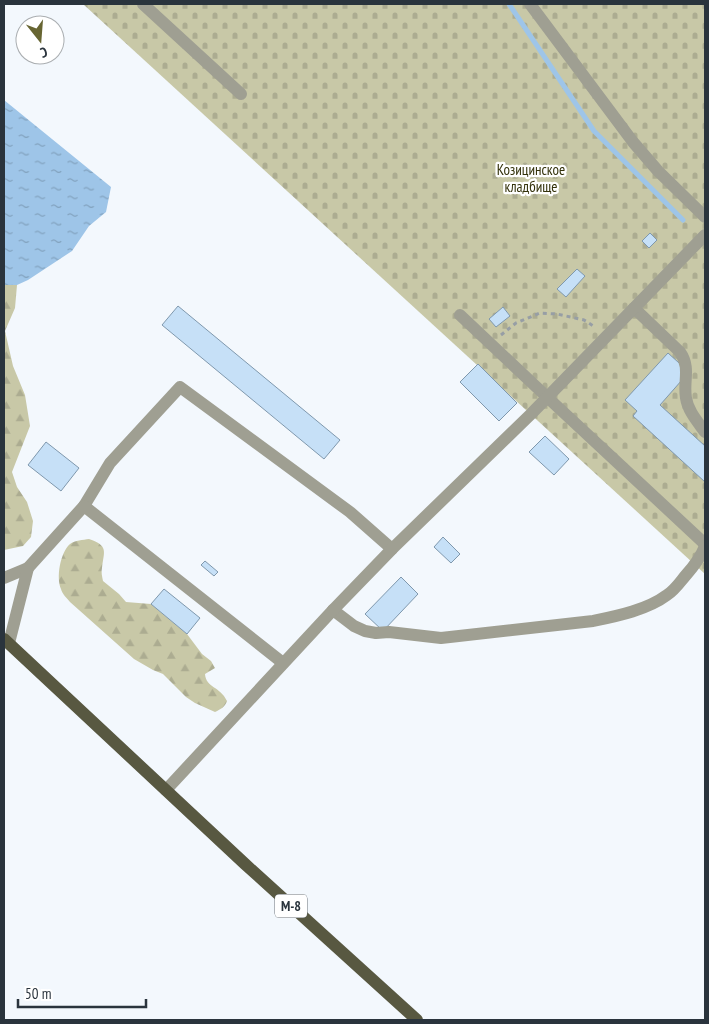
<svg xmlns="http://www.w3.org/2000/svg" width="709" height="1024" font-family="'PT Sans Narrow',sans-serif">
	<defs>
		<pattern id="forest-firs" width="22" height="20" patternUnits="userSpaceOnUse" patternTransform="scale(1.25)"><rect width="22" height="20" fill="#c8c8a7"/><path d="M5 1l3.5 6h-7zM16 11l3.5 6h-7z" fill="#acac91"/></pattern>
		<pattern id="cemetery-stones" width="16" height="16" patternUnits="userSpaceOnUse" patternTransform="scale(1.25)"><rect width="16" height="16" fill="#c8c8a7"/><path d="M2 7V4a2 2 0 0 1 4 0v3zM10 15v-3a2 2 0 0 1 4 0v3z" fill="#acac91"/></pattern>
		<pattern id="water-ripples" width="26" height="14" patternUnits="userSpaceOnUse" patternTransform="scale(1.25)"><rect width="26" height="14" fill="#9ec5e8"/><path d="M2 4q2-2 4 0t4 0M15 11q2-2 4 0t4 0" fill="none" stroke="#81a1bd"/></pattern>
	</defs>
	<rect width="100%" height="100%" fill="#f3f8fd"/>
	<g fill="url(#forest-firs)">
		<polygon points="4,285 17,285 15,308 5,331 13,366 25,395 30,426 12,472 17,487 27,502 33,521 31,537 23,546 4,550"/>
		<path d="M89 539C109 546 104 551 102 568 101 572 102 576 103 581L119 594 126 602 151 604 187 634 202 654 211 661 215 668 205 674C206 688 220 686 227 701 225 707 221 709 215 712L195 703 186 697 163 674 153 670 134 659 70 602C67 598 62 594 61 589 56 578 60 553 70 544 75 540 83 540 89 539Z"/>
	</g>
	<polygon fill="url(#cemetery-stones)" points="83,4 705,4 705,574"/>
	<polygon fill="url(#water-ripples)" points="4,100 111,187 106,212 89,226 72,251 28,280 17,285 4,285"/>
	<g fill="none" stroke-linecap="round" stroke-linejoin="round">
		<polyline stroke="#9ec5e8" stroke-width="5" points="509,4 594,131 683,220"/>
	</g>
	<g fill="#c6e0f7" stroke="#7f98ad">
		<polygon points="650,233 657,240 649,248 642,241"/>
		<polygon points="577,269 585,276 566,297 557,289"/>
		<polygon points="178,306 340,440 324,459 162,325"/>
		<polygon points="503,307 510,316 496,327 489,319"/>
		<polygon points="668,353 689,372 660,405 705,446 705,482 633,416 637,411 625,400"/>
		<polygon points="478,364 517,403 499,421 460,382"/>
		<polygon points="545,436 569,459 554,475 529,452"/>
		<polygon points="46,442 79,468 61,491 28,465"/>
		<polygon points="443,537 460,554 451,563 434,547"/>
		<polygon points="205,561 218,572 214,576 201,565"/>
		<polygon points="401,577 418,594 383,631 365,614"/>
		<polygon points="164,589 200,618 187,634 151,604"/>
	</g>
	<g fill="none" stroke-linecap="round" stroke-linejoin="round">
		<polyline stroke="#979ea5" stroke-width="3" stroke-dasharray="4 4" stroke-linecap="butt" points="501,335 516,323 540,313 557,314 584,320 595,327"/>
		<g stroke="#9f9f92" stroke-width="12">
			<polyline points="143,4 241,94"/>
			<polyline points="530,4 633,142 658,171 705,217"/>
			<path d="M634 308 680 352C691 368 683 381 686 398 688 411 697 421 705 432"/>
			<polyline points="460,315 547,397 705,544"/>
			<polyline points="84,506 110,463 180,387 350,512 392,549"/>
			<polyline points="4,578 28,568 84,506 283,663"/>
			<path d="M333 610 354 626 365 631 376 633 389 632 441 638 593 621C617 616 647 610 667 595 675 590 680 582 686 575 694 566 701 557 705 546"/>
			<polyline points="9,643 28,568"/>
			<polyline points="166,790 333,610 392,549 531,414 705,235"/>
		</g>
		<polyline stroke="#585841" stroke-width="12" points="4,639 245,864 417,1020"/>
	</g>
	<g text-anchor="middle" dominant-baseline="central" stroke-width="4.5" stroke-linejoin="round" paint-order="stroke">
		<rect fill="#fff" stroke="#6a7177" stroke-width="1" x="275" y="894.5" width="32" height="23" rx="4"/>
		<g font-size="14" font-weight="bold" fill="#2a343d">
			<text x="291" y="906">М-8</text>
		</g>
		<g font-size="15" fill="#34320b" stroke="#fff">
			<text x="531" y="169">Козицинское<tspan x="531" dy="17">кладбище</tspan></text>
		</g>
	</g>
	<rect width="709" height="1024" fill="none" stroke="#2a343d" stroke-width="10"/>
	<g transform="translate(40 40) rotate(163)"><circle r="24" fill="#ffffff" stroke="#aaaeb1"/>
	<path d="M0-4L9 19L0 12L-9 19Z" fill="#676532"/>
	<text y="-8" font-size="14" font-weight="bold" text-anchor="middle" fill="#2a343d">С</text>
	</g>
	<path d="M18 999v8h128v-8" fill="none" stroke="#2a343d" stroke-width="2.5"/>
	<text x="25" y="999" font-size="15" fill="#2a343d" stroke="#ffffff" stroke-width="4" paint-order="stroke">50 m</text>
</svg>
